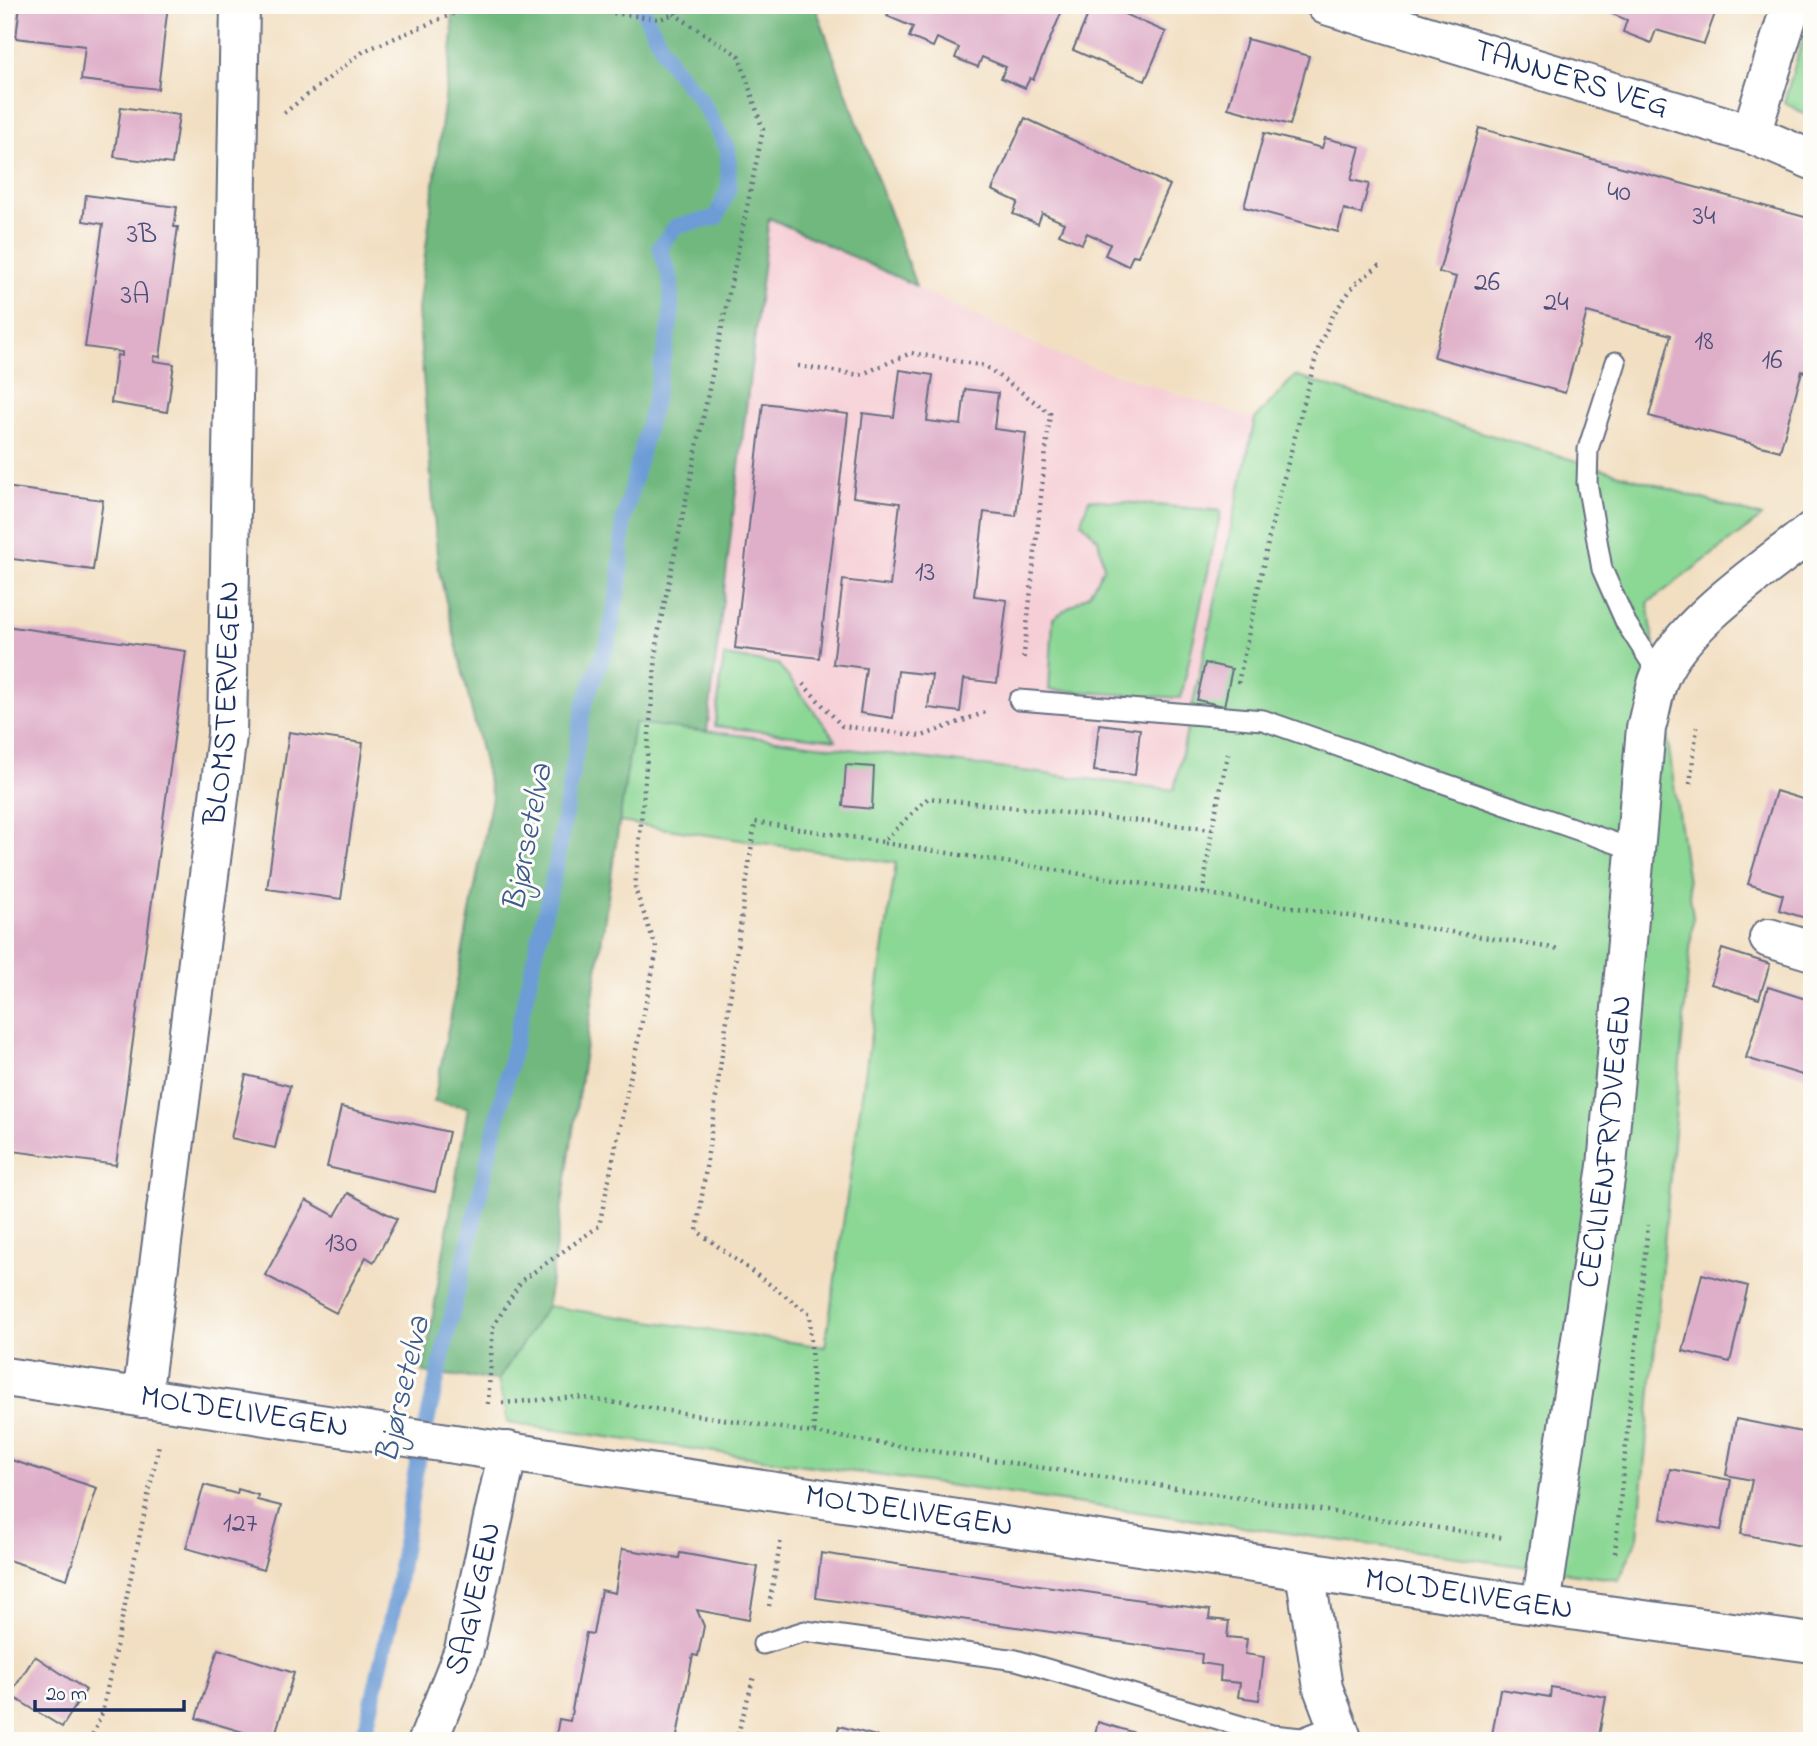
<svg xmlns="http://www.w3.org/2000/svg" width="1817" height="1746" font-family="'Indie Flower',sans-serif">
	<rect width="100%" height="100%" fill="#fdfcf7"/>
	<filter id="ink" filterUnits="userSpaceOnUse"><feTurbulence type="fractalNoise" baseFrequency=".0143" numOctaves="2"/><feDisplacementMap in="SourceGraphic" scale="14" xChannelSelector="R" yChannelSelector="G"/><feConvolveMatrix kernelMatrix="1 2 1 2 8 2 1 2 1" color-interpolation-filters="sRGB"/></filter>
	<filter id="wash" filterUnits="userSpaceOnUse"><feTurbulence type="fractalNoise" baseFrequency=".00686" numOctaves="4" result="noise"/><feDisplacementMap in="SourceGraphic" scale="28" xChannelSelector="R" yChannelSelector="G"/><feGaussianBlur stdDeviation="1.57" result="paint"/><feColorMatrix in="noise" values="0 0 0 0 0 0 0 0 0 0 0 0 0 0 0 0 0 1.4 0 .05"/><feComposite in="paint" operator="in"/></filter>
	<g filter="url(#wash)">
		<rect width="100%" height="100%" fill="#f2dfc2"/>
		<polygon fill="#f6cfd6" points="769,218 1063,357 1255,419 1174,790 707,732"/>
		<g fill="#8bd794" stroke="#538379" stroke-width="2">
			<polygon points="1812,8 1812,118 1784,102"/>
			<polygon points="1295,376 1762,517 1648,603 1693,917 1638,1537 1619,1580 508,1423 498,1380 547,1306 825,1347 896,863 619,822 634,722 1174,790 1255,419"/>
			<polygon points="1089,499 1221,511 1181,698 1049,690 1053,618 1089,594 1104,567 1098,539 1081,522"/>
			<polygon points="724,656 778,664 836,740 715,726"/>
		</g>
		<polygon fill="#70b87e" stroke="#46746e" stroke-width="2" points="451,5 815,5 916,286 769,218 707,732 634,723 547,1306 498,1380 423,1373 468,1107 434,1102 492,797 438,567 418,310 453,35"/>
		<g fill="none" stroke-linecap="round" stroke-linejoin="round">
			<polyline stroke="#6d9cd6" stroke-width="16" points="358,1741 367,1725 395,1601 415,1474 556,865 584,705 608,642 620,581 623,522 654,402 671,320 671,281 660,247 676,226 716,218 729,188 728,149 702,102 670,63 640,5"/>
		</g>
		<g id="blocks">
			<g fill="#dfafc9">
				<polygon points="20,5 168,5 158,89 81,80 85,46 16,38"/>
				<polygon points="892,5 1062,5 1064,6 1033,80 1030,78 1025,88 1001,78 1006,67 982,57 978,67 955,58 959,48 937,38 933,47 909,37 913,27 887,16"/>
				<polygon points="1092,5 1104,5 1166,32 1145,81 1073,50"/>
				<polygon points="1607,5 1718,5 1704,44 1656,30 1651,43 1623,32 1627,20 1605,11"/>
				<polygon points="1247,39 1309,56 1290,125 1228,108"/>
				<polygon points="121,107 179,115 172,164 114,157"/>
				<polygon points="1025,118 1170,185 1138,256 1133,255 1128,266 1105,255 1110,244 1087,233 1082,244 1059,234 1064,223 1042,213 1038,224 1013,214 1018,202 992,190"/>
				<polygon points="1479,128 1812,219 1812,374 1802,371 1780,451 1649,416 1671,335 1587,312 1565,393 1434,357 1456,277 1439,272"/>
				<polygon points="1264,133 1322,148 1325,138 1360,147 1351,180 1369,184 1361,214 1344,209 1338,232 1244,207"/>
				<polygon points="86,195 177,207 174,227 178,227 160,357 154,356 154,361 174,364 167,412 111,403 117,355 122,356 122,352 85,347 103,224 83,221"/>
				<polygon points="900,370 933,375 927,421 961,425 965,389 998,393 994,429 1026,433 1016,516 984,512 974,596 1007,600 997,683 964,679 960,712 928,708 932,675 898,671 893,718 860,713 866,668 833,664 843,580 890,586 900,503 853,497 863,413 894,417"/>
				<polygon points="763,403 848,414 819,658 735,648"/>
				<polygon points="5,487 103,500 93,570 5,558"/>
				<polygon points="5,626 186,651 116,1165 5,1150"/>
				<polygon points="1205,663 1232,669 1224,706 1197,700"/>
				<polygon points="1099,724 1140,729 1135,775 1094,771"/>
				<polygon points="289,732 363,743 341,899 267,889"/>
				<polygon points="846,765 874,767 872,809 843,806"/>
				<polygon points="1776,791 1812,802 1812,920 1779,910 1783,895 1748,884"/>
				<polygon points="1722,949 1770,964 1759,999 1711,984"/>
				<polygon points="1768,987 1812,1001 1812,1078 1746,1058"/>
				<polygon points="246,1075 290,1086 275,1148 231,1138"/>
				<polygon points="341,1107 449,1132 435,1192 327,1167"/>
				<polygon points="348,1193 397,1219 374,1262 366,1257 336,1313 265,1275 306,1200 335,1216"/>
				<polygon points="1702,1274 1748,1286 1730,1362 1683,1351"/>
				<polygon points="1736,1419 1812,1434 1812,1548 1741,1534 1752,1480 1726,1475"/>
				<polygon points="5,1458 97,1488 67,1579 5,1559"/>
				<polygon points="1670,1469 1731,1480 1721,1530 1661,1519"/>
				<polygon points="204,1485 237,1494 238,1489 258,1495 257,1500 281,1506 263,1570 186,1548"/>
				<polygon points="622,1549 679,1558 680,1553 758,1567 749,1620 697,1610 704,1626 698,1656 693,1655 676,1741 555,1741 559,1719 570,1721 586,1633 593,1634 601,1590 615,1593"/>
				<polygon points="821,1553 1210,1610 1209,1619 1229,1621 1227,1637 1247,1639 1245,1654 1264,1657 1259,1700 1238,1697 1240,1683 1220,1681 1221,1666 1201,1663 1202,1654 816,1598"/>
				<polygon points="218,1649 294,1673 273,1741 196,1718"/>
				<polygon points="35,1656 86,1690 62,1727 10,1695"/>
				<polygon points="1551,1687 1606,1697 1598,1741 1491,1741 1500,1689 1550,1697"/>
				<polygon points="1098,1722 1159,1740 1159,1741 1093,1741"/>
				<polygon points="839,1726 891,1740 891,1741 835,1741"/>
			</g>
		</g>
	</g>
	<g filter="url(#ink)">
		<use href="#blocks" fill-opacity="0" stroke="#666d81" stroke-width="2"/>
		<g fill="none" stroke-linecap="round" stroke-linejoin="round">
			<g stroke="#666d81" stroke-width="23">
				<g id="service">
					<polyline points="1616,362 1588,449 1587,483 1602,569 1626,623 1660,676"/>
					<polyline points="1019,700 1263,720 1635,850"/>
					<polyline points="763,1644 805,1631 1016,1660 1272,1735 1302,1738 1337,1724"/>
				</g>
			</g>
			<g stroke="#666d81" stroke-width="42">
				<g id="minor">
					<path id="s1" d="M1326 5 1751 134 1812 160"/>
					<polyline points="1751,134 1791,5"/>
					<polyline points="1769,938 1812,951"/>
					<path id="s2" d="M142 1398 227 735 240 5"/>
					<polyline points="1305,1571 1323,1688 1343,1741"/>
					<path id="s3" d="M1541 1606 1607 1166 1646 728C1651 711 1653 692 1660 676 1683 622 1766 568 1812 531"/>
					<path id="s4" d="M428 1741 464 1650 508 1451"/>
				</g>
			</g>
			<g stroke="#666d81" stroke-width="42">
				<g id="secondary">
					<path id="s5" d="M5 1377 1541 1606 1812 1643"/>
				</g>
			</g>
			<g stroke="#666d81" stroke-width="4.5" stroke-dasharray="2 5" stroke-linecap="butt">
				<polyline points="551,5 660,19 674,14 683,5"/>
				<polyline points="284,113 364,51 452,14 492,5"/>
				<polyline points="798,366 860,375 911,353 985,366 1050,413 1023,663"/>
				<polyline points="1238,683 1273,519 1319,346 1334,313 1355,284 1381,264"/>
				<polyline points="803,684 842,726 922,736 986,712"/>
				<polyline points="1690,784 1697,727"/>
				<polyline points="884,843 1559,949"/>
				<polyline points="1203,893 1212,829"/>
				<polyline points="502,1403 577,1397 1505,1538"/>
				<polyline points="488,1404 493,1327 521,1281 599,1226 657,950 635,889 658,634 763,130 739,56 674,14"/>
				<polyline points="814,1432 810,1314 697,1231 755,822 883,842 928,798 1212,829 1228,754"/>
				<polyline points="1615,1553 1648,1225"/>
				<polyline points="769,1606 781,1539"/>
				<polyline points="90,1741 102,1713 159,1444"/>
				<polyline points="736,1741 754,1676"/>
			</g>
			<use href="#service" stroke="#fff" stroke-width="19"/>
			<use href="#minor" stroke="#fff" stroke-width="38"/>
			<use href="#secondary" stroke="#fff" stroke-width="38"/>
		</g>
	</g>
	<g text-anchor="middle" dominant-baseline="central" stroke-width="6" stroke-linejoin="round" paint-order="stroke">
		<g font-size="28" fill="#4c4f79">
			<text x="1619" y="193">40</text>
			<text x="1704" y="217">34</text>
			<text x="142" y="235">3B</text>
			<text x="1487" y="283">26</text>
			<text x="135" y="296">3A</text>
			<text x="1556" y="303">24</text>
			<text x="1704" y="342">18</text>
			<text x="1772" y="361">16</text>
			<text x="925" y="573">13</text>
			<text x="341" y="1244">130</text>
			<text x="240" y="1524">127</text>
		</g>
		<g font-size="32" fill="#1b2f5e" stroke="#fdfcf7">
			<text stroke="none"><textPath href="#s1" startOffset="256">TANNERS VEG</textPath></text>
			<text stroke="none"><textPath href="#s2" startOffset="700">BLOMSTERVEGEN</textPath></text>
			<text stroke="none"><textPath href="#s3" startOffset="469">CECILIENFRYDVEGEN</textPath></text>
			<text stroke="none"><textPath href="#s5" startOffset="242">MOLDELIVEGEN</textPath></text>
			<text stroke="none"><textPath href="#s5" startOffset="914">MOLDELIVEGEN</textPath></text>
			<text stroke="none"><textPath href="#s5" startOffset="1480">MOLDELIVEGEN</textPath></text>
			<text stroke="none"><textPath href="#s4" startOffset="150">SAGVEGEN</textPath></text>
		</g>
		<g font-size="33" font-style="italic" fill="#3c5b8e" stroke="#fdfcf7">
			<text transform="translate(529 838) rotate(-79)">Bjørsetelva</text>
			<text transform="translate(404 1390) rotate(-77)">Bjørsetelva</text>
		</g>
	</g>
	<rect width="1817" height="1746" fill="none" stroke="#fdfcf7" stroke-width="28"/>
	<path d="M35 1700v10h149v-10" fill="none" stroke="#1b2f5e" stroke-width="3.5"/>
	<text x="46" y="1700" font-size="21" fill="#1b2f5e" stroke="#fdfcf7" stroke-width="5" paint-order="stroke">20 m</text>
</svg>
